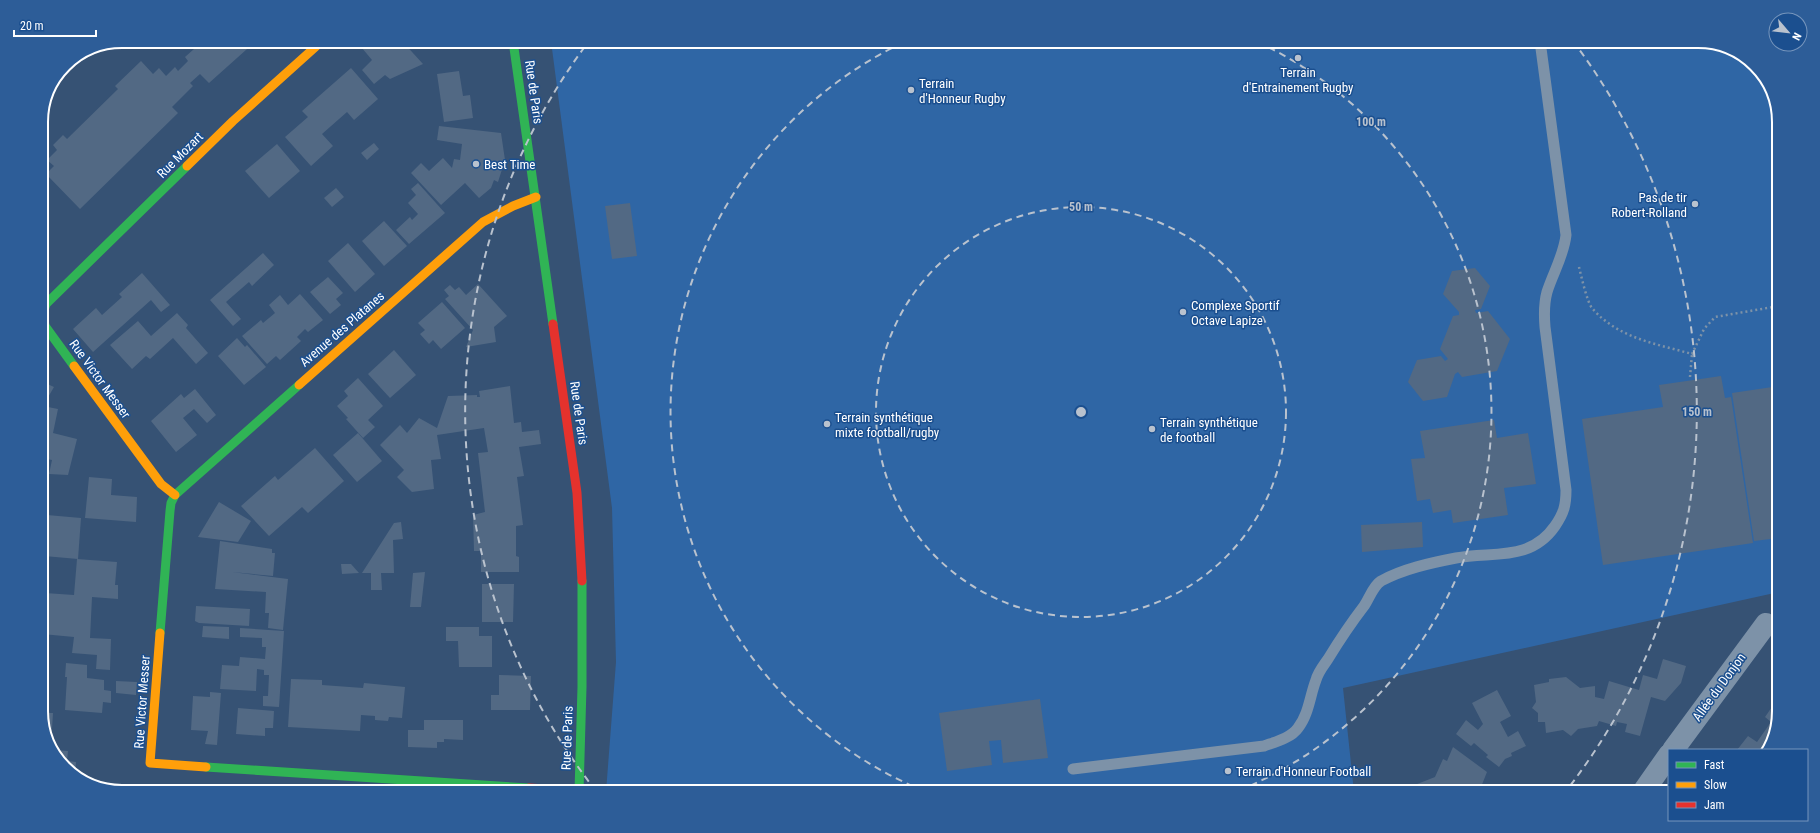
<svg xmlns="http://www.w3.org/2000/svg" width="1820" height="833" font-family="'Roboto Condensed',sans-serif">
	<rect width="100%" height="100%" fill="#365274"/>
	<g fill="#2f66a5">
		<polygon points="551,41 1698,41 1729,47 1765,77 1779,117 1779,592 1343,688 1354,792 606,792 616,662 612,508"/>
		<polygon points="47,96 41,205 41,117"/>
	</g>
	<g fill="#526984">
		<polygon points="187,41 256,41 209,83 200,74 190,83 193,86 172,107 178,113 80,209 46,174 54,166 47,160 57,150 53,145 63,135 67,139 118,89 115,86 141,61 153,74 159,68 166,76 175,67 178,71 188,61 185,57 194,49"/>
		<polygon points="370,41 402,41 423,64 390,79 385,75 374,84 362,70 372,60 362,48"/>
		<polygon points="425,41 459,41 460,42 426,47"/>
		<polygon points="351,68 378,99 354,120 347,112 322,134 333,146 311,166 285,137 308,117 302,111"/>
		<polygon points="459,71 463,96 470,95 473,118 444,122 437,74"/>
		<polygon points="439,126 501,133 505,160 498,182 494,180 491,188 479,198 465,183 441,205 411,173 421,163 429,171 443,158 452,168 454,159 460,160 462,144 437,140"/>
		<polygon points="374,143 379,149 367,160 361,153"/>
		<polygon points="277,144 300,171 269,198 245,171"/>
		<polygon points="418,183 445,213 409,244 396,230 410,217 412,220 418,214 408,203 416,195 411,189"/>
		<polygon points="336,188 344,197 332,207 324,198"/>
		<polygon points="630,203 637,256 612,259 605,206"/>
		<polygon points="384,221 407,246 384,266 362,241"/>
		<polygon points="348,243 375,274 355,292 328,261"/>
		<polygon points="263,253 274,265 252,286 249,282 226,302 241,319 233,326 210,300"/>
		<polygon points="1475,268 1490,286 1481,309 1475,310 1476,313 1488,311 1510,339 1497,371 1462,377 1458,372 1455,374 1447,397 1423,401 1408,382 1417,360 1441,356 1445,361 1448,359 1440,349 1453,316 1459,315 1459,312 1443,294 1452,271"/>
		<polygon points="142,273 170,305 161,312 151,300 93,352 73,329 96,308 102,315 122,297 119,294"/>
		<polygon points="328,277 343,293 336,299 341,305 330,314 310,292"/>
		<polygon points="478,284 507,316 494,327 496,342 466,347 473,330 445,299 449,296 444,290 450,285 455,290 459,287 466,295"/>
		<polygon points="300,294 323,320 308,332 305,329 297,337 301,341 280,360 276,356 267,364 242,336 261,320 263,323 275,313 269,305 280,295 288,305"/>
		<polygon points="442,302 465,328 441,349 433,340 429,344 420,334 425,330 418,323"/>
		<polygon points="177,313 188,325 186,328 208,353 196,364 173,338 150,359 146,356 132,369 110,345 138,321 151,336"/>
		<polygon points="237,338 245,347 247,345 266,367 244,385 218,356"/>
		<polygon points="394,350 416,375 390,398 368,374"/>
		<polygon points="1721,376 1725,398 1731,397 1753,543 1603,565 1582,419 1663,407 1659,385"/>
		<polygon points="358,378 383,406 368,420 375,427 363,438 346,419 348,418 337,406 348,396 344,391"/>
		<polygon points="41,381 54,387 43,406 58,409 53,433 77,439 68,475 49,474 52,460 41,458"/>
		<polygon points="510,386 514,423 521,422 522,432 539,430 541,444 519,447 524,476 517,477 523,525 516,526 516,556 519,557 519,572 481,572 481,551 474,551 473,515 485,512 478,453 488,452 484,428 437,435 441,459 431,460 434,489 412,492 397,477 404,470 380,445 400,425 407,433 419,418 437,428 448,396 477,395 477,397 480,397 479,391"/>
		<polygon points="1779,386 1779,538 1754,541 1732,393"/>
		<polygon points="195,389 216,415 207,423 194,409 183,418 197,435 176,452 151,421 181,394 184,398"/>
		<polygon points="1494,420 1497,438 1528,433 1536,484 1504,488 1508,515 1453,523 1451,510 1433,513 1430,499 1417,501 1411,459 1425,458 1420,431"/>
		<polygon points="358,433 382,461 357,482 333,455"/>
		<polygon points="315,448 344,481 308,513 302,507 269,536 241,506 275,476 278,480"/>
		<polygon points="89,477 112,479 111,495 137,497 136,522 85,518"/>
		<polygon points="219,502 251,521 238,542 198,537"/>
		<polygon points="47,515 81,518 78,559 44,556"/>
		<polygon points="401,522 403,539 393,540 394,573 381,573 382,590 371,590 371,573 362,573 394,523"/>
		<polygon points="1422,522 1423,547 1362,552 1361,525"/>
		<polygon points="220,541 272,549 272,553 275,553 273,576 232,572 288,579 283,630 268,628 269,613 265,613 266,592 215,589"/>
		<polygon points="77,559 117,562 115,585 118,585 118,599 92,597 90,638 111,639 110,670 96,669 97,655 72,653 74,637 42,634 45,593 74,595"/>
		<polygon points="341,564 351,564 359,573 342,574"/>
		<polygon points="425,572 421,607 410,607 413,573"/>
		<polygon points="482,584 514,584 513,622 482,622"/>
		<polygon points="196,606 250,609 249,626 199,623 195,621"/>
		<polygon points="203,626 229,627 229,639 202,637"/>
		<polygon points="446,627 479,627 479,636 492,636 492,667 459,667 458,641 446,641"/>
		<polygon points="240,628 284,631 279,707 263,706 263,696 268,696 269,675 264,675 264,670 257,669 256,691 220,689 222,665 239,666 240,657 265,659 266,647 262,647 262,638 240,637"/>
		<polygon points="1663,659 1686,666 1681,683 1665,701 1651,697 1640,736 1625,732 1627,724 1617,722 1616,726 1599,721 1597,726 1578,729 1571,736 1563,730 1546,733 1545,722 1538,722 1538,713 1532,708 1536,702 1534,685 1549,682 1549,679 1566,677 1580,688 1595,686 1595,697 1604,699 1609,681 1639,690 1643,675 1657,679"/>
		<polygon points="66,663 87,665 87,678 104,680 104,690 111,691 111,703 103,702 102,713 65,710 67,677 65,677"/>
		<polygon points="499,675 531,676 530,710 491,710 491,695 499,695"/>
		<polygon points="291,679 322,680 322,685 363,688 364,683 405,687 402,718 389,717 388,721 375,720 375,716 361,715 360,731 288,727"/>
		<polygon points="116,681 137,682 136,695 116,693"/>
		<polygon points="1497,690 1511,716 1500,722 1508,737 1518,731 1526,746 1511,753 1512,756 1505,759 1499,767 1486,757 1488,755 1474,743 1471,746 1456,734 1466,720 1478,730 1483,724 1472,703"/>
		<polygon points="210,692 221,693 217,745 205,744 208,731 191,730 193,696 210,697"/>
		<polygon points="1040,699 1048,758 1003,763 1001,740 989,741 992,765 947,771 939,713"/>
		<polygon points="1774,704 1779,707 1779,711 1773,742 1767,750 1737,750 1748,736 1757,742 1771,722 1765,717"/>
		<polygon points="238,708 274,711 273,728 265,728 265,736 236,734"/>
		<polygon points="41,713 53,713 51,744 41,717"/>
		<polygon points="424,720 463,720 463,740 444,739 444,742 437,742 437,748 408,747 408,730 424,730"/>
		<polygon points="1453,747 1487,772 1479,792 1414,792 1412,786 1435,777 1443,759 1447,761"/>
		<polygon points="54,750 68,751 67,761 76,762 75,774 58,760"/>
	</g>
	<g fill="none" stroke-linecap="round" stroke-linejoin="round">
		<g stroke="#7d92a8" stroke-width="2.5" stroke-dasharray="2 3" stroke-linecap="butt">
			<path d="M1579 267C1581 275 1587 302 1592 308 1617 338 1657 344 1692 354L1704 329 1715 317 1779 306"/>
			<polyline points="1690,377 1692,354"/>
		</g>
		<path stroke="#7d92a8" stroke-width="11" d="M1073 769 1264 746C1275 742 1291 738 1298 728 1309 714 1310 695 1316 680 1318 672 1324 665 1328 659 1339 641 1351 623 1364 606 1369 599 1373 586 1381 581 1403 569 1430 563 1456 558 1493 551 1530 562 1555 526 1564 513 1566 505 1566 490L1545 327C1544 315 1544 303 1547 292 1553 273 1564 255 1566 235L1540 41"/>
		<g stroke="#7d92a8" stroke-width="22">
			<polyline points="1673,750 1766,624"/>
			<polyline points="1643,792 1669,755"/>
		</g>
		<g stroke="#30b455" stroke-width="9">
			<polyline points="513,41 553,324"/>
			<polyline points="74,366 45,326 43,313 46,304 187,166"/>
			<polyline points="160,633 170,511 171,503 175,495 299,385"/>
			<polyline points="206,767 529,788"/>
			<polyline points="579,792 582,687 582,581"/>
		</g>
		<g stroke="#ff9f0a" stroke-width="9">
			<polyline points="187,166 233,121 322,41"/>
			<polyline points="74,366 161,484 175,495"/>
			<polyline points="299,385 483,222 513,206 536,197"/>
			<polyline points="160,633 150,763 206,767"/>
		</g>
		<g stroke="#e5322d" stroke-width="9">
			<polyline points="553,324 577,493 582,581"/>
			<polyline points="529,788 579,791"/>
		</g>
	</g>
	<g fill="none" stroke="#b9c2ce" stroke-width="2" stroke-dasharray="7 5">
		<circle cx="1081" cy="412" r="205"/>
		<path d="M924 791A410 410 0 0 1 904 42M1258 42A410 410 0 0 1 1238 791"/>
		<path d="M596 791A616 616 0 0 1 589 41M1573 41A616 616 0 0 1 1566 791"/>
	</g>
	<g fill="#b9c2ce" stroke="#1b4f8f" stroke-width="1.5">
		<circle cx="1298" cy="58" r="4"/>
		<circle cx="911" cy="90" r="4"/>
		<circle cx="476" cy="164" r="4"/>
		<circle cx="1695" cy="204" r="4"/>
		<circle cx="1183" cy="312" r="4"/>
		<circle cx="827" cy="424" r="4"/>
		<circle cx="1152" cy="429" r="4"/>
		<circle cx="1228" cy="771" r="4"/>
	</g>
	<g text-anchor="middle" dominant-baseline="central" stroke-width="3" stroke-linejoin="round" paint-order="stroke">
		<g font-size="13" fill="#fff" stroke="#1b4f8f" text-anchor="start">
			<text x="1298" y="72" text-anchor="middle">Terrain<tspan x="1298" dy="15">d'Entrainement Rugby</tspan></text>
			<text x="919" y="83">Terrain<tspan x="919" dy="15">d'Honneur Rugby</tspan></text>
			<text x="484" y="164">Best Time</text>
			<text x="1687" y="197" text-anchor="end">Pas de tir<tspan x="1687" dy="15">Robert-Rolland</tspan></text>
			<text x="1191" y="305">Complexe Sportif<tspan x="1191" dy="15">Octave Lapize</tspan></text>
			<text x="835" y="417">Terrain synthétique<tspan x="835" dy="15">mixte football/rugby</tspan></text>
			<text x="1160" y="422">Terrain synthétique<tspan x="1160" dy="15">de football</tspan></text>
			<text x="1236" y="771">Terrain d'Honneur Football</text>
		</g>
		<g font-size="13" fill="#fff" stroke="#1b4f8f">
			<text transform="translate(534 92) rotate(82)">Rue de Paris</text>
			<text transform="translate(180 155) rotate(-45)">Rue Mozart</text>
			<text transform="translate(342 329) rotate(-41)">Avenue des Platanes</text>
			<text transform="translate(100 379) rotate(54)">Rue Victor Messer</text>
			<text transform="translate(579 413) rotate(82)">Rue de Paris</text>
			<text transform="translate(1719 687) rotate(-54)">Allée du Donjon</text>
			<text transform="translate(142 702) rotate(-86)">Rue Victor Messer</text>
			<text transform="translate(567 738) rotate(-88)">Rue de Paris</text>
		</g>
	</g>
	<path d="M0 0H1820V833H0ZM122 48H1698A74 74 0 0 1 1772 122V711A74 74 0 0 1 1698 785H122A74 74 0 0 1 48 711V122A74 74 0 0 1 122 48Z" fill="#2d5d98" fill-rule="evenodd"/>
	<path fill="none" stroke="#fff" stroke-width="2" d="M122 48H1698A74 74 0 0 1 1772 122V711A74 74 0 0 1 1698 785H122A74 74 0 0 1 48 711V122A74 74 0 0 1 122 48Z"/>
	<circle cx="1081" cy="412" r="6" fill="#b9c2ce" stroke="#1b4f8f" stroke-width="2"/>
	<g font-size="12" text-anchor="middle" font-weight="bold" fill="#b9c2ce" stroke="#1b4f8f" stroke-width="3" stroke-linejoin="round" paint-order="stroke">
		<text x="1371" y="126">100 m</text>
		<text x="1081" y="211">50 m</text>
		<text x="1697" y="416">150 m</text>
	</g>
	<rect x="1668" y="749" width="140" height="72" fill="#1b4f8f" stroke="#7695bc"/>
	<rect x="1676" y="762" width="20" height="6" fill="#30b455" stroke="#7695bc"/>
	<text x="1704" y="769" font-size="12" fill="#ffffff">Fast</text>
	<rect x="1676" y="782" width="20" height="6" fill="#ff9f0a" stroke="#7695bc"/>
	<text x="1704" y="789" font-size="12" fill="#ffffff">Slow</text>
	<rect x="1676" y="802" width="20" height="6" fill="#e5322d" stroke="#7695bc"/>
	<text x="1704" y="809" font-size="12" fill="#ffffff">Jam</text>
	<g transform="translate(1788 32) rotate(118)"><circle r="19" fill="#1b4f8f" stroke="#7695bc"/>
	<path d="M0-3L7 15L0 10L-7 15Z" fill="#b9c2ce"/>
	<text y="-6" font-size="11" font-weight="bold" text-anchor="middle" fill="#ffffff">N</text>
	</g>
	<path d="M14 30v6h82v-6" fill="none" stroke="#ffffff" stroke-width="2"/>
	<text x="20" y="30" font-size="12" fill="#ffffff" stroke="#1b4f8f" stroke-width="3" paint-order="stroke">20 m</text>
</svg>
